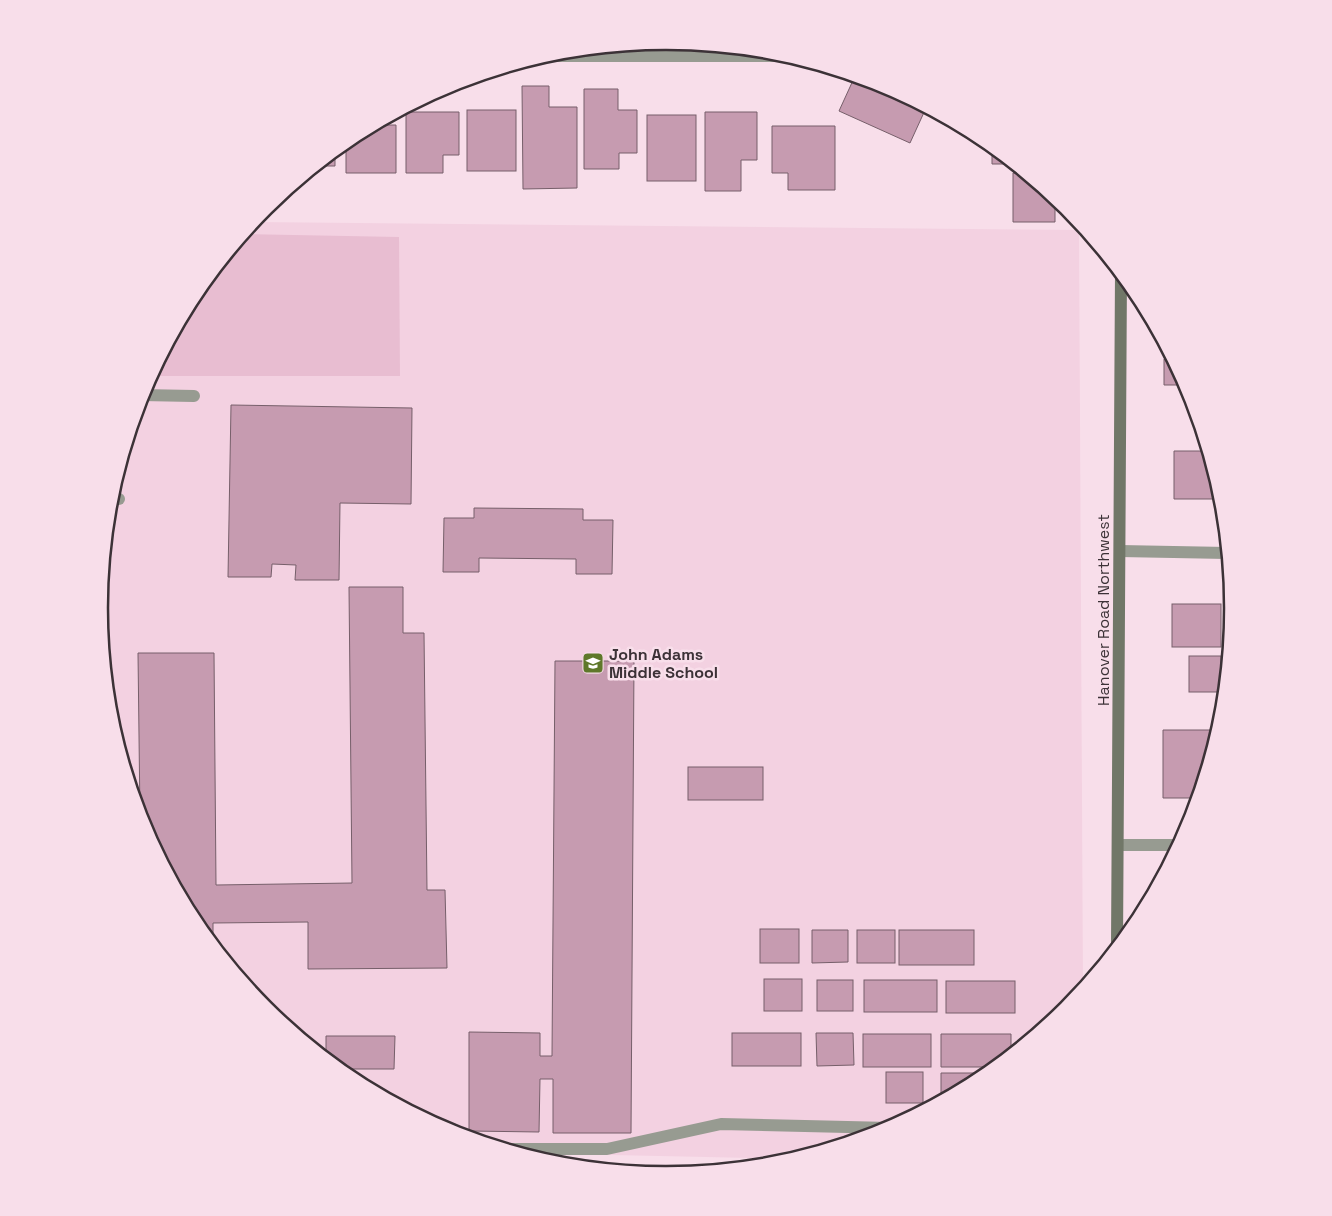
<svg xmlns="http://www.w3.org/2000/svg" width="1332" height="1216" font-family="'Space Grotesk',sans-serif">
	<rect width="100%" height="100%" fill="#f8deea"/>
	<polygon fill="#f3d1e1" points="253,222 1079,230 1083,989 1067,1009 981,1079 883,1132 794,1159 519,1153 449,1131 351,1079 265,1009 195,923 142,825 110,718 99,608 110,497 143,391 195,293"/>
	<polygon fill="#e8bdd1" points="243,234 399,237 400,376 150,376 195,293"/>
	<g fill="#c69bb0" stroke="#765f6a">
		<polygon points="855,76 883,85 926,108 910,143 839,111"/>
		<polygon points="522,86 549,86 549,107 577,107 577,188 523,189"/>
		<polygon points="584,89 618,89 618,110 637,110 637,153 619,153 619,169 584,169"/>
		<rect x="467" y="110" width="49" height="61"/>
		<polygon points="406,112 459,112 459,155 443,155 443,173 406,173"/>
		<polygon points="705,112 757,112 757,160 741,160 741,191 705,191"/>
		<rect x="647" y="115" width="49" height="66"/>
		<polygon points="374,125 396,125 396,173 346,173 346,141"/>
		<polygon points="772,126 835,126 835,190 788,190 788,173 772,173"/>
		<polygon points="992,146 1014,164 992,164"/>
		<polygon points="335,150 335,166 315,166"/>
		<polygon points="1013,173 1025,173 1055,198 1055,222 1013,222"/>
		<polygon points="1164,359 1172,359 1186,385 1164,385"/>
		<polygon points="231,405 412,408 411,504 340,503 339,580 295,580 296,565 272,564 271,577 228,577"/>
		<polygon points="1174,451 1208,451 1220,491 1220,499 1174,499"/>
		<polygon points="474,508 583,509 583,520 613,520 612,574 576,574 576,559 479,558 479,572 443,572 444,518 474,518"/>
		<polygon points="349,587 403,587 403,633 424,633 427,890 445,890 447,968 308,969 308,922 213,923 213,945 195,923 140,817 138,653 214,653 216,885 352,883"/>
		<polygon points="1230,598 1232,598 1233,608 1230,631"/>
		<rect x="1172" y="604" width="49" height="43"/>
		<rect x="1189" y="656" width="32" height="36"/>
		<polygon points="555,661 634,661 631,1133 553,1133 553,1079 540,1079 539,1132 469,1131 469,1032 540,1033 540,1056 552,1056"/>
		<polygon points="1163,730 1218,730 1198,798 1163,798"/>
		<rect x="688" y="767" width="75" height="33"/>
		<rect x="760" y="929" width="39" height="34"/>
		<polygon points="812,930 848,930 848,962 812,963"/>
		<rect x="857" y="930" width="38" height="33"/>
		<rect x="899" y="930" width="75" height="35"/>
		<rect x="764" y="979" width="38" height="32"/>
		<rect x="817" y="980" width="36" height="31"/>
		<rect x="864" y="980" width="73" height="32"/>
		<rect x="946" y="981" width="69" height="32"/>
		<rect x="732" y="1033" width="69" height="33"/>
		<polygon points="816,1033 853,1033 854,1065 817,1066"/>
		<rect x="863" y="1034" width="68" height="33"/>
		<polygon points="941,1034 1011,1034 1011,1055 995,1067 941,1067"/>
		<polygon points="326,1036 395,1036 394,1069 339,1069 326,1058"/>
		<rect x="886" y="1072" width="37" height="31"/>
		<polygon points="941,1073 988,1073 988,1074 941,1101"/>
	</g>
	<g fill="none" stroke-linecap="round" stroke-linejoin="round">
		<g stroke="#979b91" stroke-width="12">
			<polyline points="141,395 194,396"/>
			<polyline points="110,499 119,499"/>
			<polyline points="508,1149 607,1149 721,1124 890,1128"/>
		</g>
		<g stroke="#979b91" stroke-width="12">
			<polyline points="542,56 790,56"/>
			<polyline points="1120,551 1227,553"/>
			<polyline points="1119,845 1179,845"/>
		</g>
		<polyline stroke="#717768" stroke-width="12" points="1117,947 1121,273"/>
	</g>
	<defs>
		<g id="school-square" transform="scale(1.125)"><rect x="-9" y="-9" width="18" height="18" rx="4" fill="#5e782a" stroke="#f8deea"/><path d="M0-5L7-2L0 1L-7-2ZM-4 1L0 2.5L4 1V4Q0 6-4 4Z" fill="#fff"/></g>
	</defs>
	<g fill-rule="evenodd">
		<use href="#school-square" x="593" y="663"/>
	</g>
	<g text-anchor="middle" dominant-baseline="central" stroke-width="5" stroke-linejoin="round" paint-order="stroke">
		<g font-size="16" fill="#3c3237" stroke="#f8deea">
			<text transform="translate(1103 610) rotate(-90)">Hanover Road Northwest</text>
		</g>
		<g font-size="16" font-weight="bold" fill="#3c3237" stroke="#f8deea" text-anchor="start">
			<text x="609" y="654">John Adams<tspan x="609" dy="18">Middle School</tspan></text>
		</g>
	</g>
	<path d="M0 0H1332V1216H0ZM108 608a558 558 0 1 1 1116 0a558 558 0 1 1-1116 0Z" fill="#f8deea" fill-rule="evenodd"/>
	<path fill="none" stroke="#3c3237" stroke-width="2.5" d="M108 608a558 558 0 1 1 1116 0a558 558 0 1 1-1116 0Z"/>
</svg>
